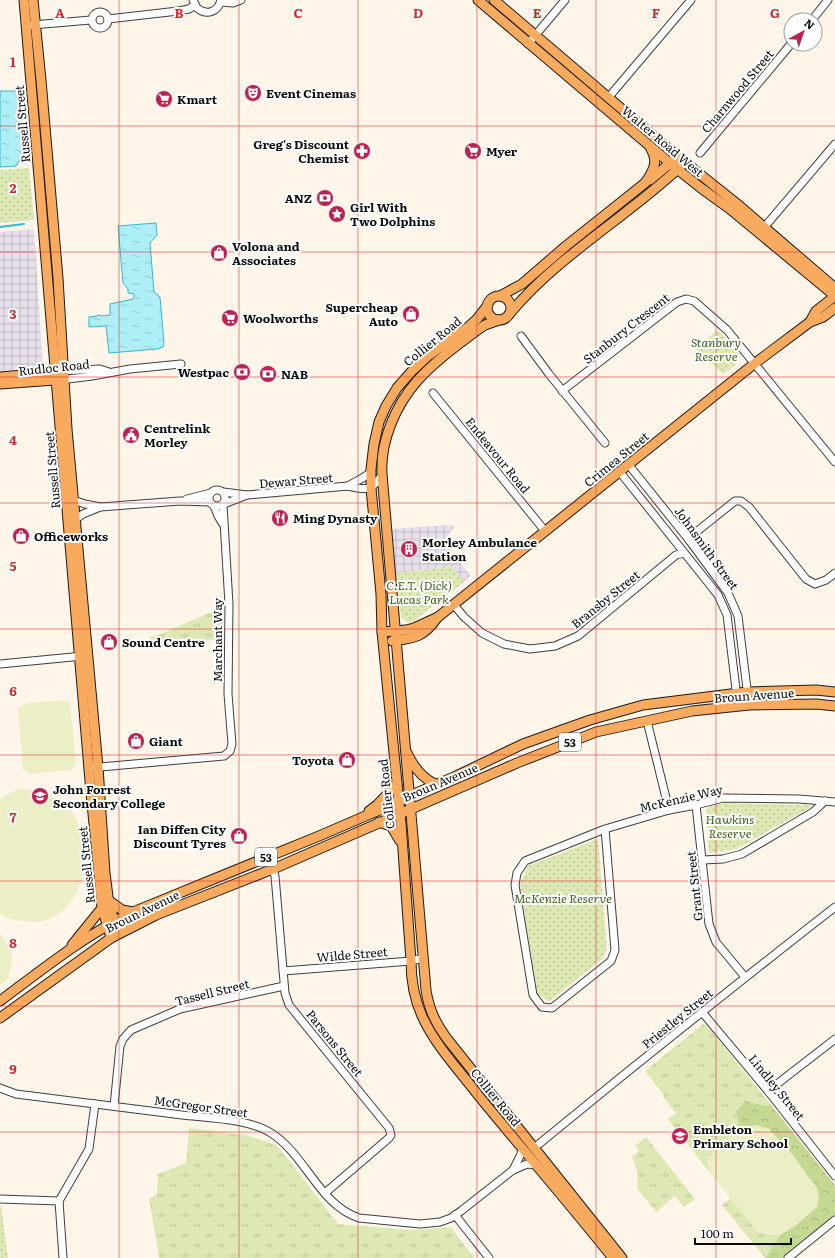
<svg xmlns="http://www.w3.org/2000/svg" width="835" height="1258" font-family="Literata,serif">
	<defs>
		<pattern id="industrial-grid" width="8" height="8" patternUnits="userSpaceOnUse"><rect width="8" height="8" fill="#e6dfea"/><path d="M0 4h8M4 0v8" fill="none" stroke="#c4bec7"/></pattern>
		<pattern id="grass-tufts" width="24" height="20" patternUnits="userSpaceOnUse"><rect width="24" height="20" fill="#dde8b4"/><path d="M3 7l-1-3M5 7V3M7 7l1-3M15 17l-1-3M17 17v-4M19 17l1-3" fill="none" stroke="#bcc699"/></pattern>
		<pattern id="forest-crowns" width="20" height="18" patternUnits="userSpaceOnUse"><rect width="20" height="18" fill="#c5d993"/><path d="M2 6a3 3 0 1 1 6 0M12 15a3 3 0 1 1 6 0" fill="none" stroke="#a8b97d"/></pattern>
		<pattern id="park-dots" width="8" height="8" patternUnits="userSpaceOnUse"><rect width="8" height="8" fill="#dde8b4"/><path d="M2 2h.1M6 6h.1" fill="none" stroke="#bcc699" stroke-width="1.8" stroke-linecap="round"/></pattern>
		<pattern id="water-ripples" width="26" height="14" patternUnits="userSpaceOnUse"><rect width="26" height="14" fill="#aeeef6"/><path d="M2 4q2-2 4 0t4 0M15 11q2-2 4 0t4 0" fill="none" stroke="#94cbd2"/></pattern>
	</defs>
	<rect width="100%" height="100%" fill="#fff5e9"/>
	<g fill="url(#industrial-grid)">
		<polygon points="34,229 43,367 0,371 0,232"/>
		<polygon points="447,525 455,526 443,542 471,576 464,582 452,567 396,573 392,529"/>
	</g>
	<g fill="url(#grass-tufts)">
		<polygon points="221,608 222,639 152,647 150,637 158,635"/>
		<polygon points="703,1024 707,1025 771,1105 767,1106 755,1103 737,1111 738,1132 723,1143 707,1160 710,1173 668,1119 676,1113 663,1097 663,1094 645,1071"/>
		<polygon points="189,1128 247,1135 277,1145 338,1224 412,1230 451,1227 474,1258 159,1258 149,1199 157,1194 158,1174 186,1163"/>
		<polygon points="646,1137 695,1199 684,1207 675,1196 656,1212 637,1188 638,1174 632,1156 639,1151 635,1146"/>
		<polygon points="731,1198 758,1232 770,1235 781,1234 765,1258 722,1205"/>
	</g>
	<polygon fill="url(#forest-crowns)" points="745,1101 767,1106 771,1105 835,1185 835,1220 788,1258 765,1258 781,1234 795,1226 744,1127 738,1132 737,1111"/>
	<g fill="url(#park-dots)">
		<polygon points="29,168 34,220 0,223 0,170"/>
		<path d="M718 330 739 355C739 365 730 369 723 374L695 348Z"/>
		<polygon points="452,567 464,582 414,621 408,623 404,620 401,617 396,573"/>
		<polygon points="724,803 806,805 811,806 808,809 736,849 709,853 706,810 710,806"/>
		<polygon points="598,839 607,948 603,958 549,1002 537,993 520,884 528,866"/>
		<polygon points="0,1205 1,1206 8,1258 0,1258"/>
	</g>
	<g fill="#ecefc5">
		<polygon points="67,700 70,703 76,765 70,770 30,774 23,770 18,708 27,703"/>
		<path d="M21 788C38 792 56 795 68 807 77 816 79 826 81 838 83 848 86 863 83 874 76 904 55 927 23 921 14 920 7 919 0 914V801L4 796Z"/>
		<polygon points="0,934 12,952 11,966 7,980 0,985"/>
		<path d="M755 1125 769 1129 792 1154 817 1188 819 1198 817 1207 795 1226 781 1234 770 1235 758 1232 710 1173 707 1160C721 1144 734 1130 755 1125Z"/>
	</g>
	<g fill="url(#water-ripples)" stroke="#35b9cc">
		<polygon points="0,91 16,91 19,95 23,155 16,166 0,167"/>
		<polygon points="156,223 157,235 150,243 154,292 160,297 164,343 163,347 157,349 109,353 106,326 89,327 89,317 97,316 98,315 100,315 101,316 110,315 110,304 133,299 134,297 134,294 128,293 128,289 123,283 118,226"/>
	</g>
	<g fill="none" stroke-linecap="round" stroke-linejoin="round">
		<polyline stroke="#35b9cc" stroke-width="2" points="0,227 24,224"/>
		<g stroke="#3e3e3e" stroke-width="9">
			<g id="minor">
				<path d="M193 0 197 8C207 16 218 12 221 0"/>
				<polyline points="221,2 233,3 241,0"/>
				<circle cx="100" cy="20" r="8"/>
				<polyline points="108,19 178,11 189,9 195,5"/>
				<polyline points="812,20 828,0"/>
				<polyline points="32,25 91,20"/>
				<polyline points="528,44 565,0"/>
				<polyline points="608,98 691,0"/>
				<polyline points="700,153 791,44"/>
				<polyline points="762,230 835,144"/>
				<polyline points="521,336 549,374 605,443"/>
				<polyline points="60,371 100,369 109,372"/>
				<polyline points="60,380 92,376 130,369 181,364"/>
				<polyline points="562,391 677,302 686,299 694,301 727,330 835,462"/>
				<polyline points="433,393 545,531"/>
				<polyline points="628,464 689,540 728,593 738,616 749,705"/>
				<polyline points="619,471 718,595 727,615 738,706"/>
				<path d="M348 486C356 481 363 479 371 472"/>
				<circle cx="217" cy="498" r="8"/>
				<path d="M223 492 247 495 348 486C365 490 373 492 382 474"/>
				<polyline points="187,499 211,493"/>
				<polyline points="73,500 85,504 100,507"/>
				<polyline points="224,504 247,495"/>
				<polyline points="214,506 218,516 223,524"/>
				<polyline points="75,520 83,514 100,507 180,501 210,502"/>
				<polyline points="689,540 695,533 735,501 741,501 749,507 806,579 815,584 826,580 835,573"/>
				<polyline points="454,605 464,617 482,633 504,644 530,649 555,646 578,636 676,555 684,553"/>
				<polyline points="0,664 83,656"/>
				<polyline points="647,721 669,810"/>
				<polyline points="89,768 224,756 230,751 232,744 228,694 229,604 223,505"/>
				<polyline points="696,805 709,924 716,942 745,977"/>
				<polyline points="605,829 615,950 611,961 552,1008 542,1007 533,995 515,885 517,873 525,861 605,829 669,810 696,805 723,798 799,799 835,802"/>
				<polyline points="703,860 723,859 742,854 813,812 825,801"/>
				<polyline points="273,869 275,876 285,993 289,1005 389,1128 391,1135 389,1138 325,1193"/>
				<polyline points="283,971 411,961 423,958"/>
				<polyline points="702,1012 768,1091 835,1176"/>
				<path d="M0 1088 16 1094C72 1101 127 1108 182 1115 208 1118 250 1119 271 1133 306 1155 319 1205 359 1218L420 1224 440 1222 451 1218 461 1211 513 1170 527 1164 536 1165"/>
				<polyline points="768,1091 835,1039"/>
				<polyline points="114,1106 120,1046 123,1039 131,1030 180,1009 284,986"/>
				<path d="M534 1148C563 1124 592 1101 621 1077 692 1020 763 963 835 907"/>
				<polyline points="513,1170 521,1154 522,1148"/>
				<polyline points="0,1199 59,1201"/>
				<polyline points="455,1215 489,1258"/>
				<polyline points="63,1258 59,1201 89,1149 95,1104"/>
				<polyline points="788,1258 835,1220"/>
			</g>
		</g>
		<g stroke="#1c1c1c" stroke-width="11">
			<g id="major">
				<polyline points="24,0 91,793 102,907 111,938"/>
				<polyline points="33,0 41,80 58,278 67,429 98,767 105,873 109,904 118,933"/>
				<polyline points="478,0 677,169 701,188 730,209 835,296"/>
				<polyline points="494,0 671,151 736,203 835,288"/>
				<polyline points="650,180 674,160"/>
				<path d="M500 296 522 284 566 246 645 183C653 172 659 161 651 149"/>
				<circle cx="499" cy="308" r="12"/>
				<path d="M488 305 477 319 467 328 428 356 412 371 397 388 386 406 379 422 374 444 371 469V488L381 594 382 632 401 823 411 961C411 980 414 998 422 1016 435 1045 459 1070 478 1095 523 1150 569 1203 613 1258"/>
				<path d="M511 312C559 255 627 217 681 166"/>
				<path d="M499 320 485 325 476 331C456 346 434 362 417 381 396 405 380 441 382 474L426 990C429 1010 436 1024 448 1040L622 1258"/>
				<polyline points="810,322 816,311 835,296"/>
				<polyline points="0,377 55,372"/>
				<polyline points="0,384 55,380"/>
				<polyline points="382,632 406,630 414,628 438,617 754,364 810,322 823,317 835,308"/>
				<path d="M392 641C414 638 423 638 437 618"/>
				<path d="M407 753C413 766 422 778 435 784"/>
				<polyline points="369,811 377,805 397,784"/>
				<polyline points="379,822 391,826 400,841"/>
				<polyline points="108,900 122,910 133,912"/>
				<polyline points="72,945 102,908"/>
				<path d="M0 1001C43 969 85 935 133 912L319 836 391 805 409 796 454 777 523 744 590 720 643 705 747 692 816 690 835 692"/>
				<polyline points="0,1018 111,938 156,915 273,869 517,763 596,732 692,711 749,705 816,704 835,706"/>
			</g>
		</g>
		<use href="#minor" stroke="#fff" stroke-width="7"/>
		<use href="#major" stroke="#f8aa5f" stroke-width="9"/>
	</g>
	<path fill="none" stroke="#d62828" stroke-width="1" stroke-opacity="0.55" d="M119 0V1258M239 0V1258M358 0V1258M477 0V1258M596 0V1258M716 0V1258M0 126H835M0 252H835M0 377H835M0 503H835M0 629H835M0 755H835M0 881H835M0 1006H835M0 1132H835"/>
	<defs>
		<g id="theatre-disc" transform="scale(0.9)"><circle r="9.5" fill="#ba2454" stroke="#fff"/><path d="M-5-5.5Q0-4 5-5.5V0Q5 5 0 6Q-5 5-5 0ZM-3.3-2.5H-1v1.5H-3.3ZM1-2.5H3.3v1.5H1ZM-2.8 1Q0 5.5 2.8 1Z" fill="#fff"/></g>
		<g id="supermarket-disc" transform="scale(0.9)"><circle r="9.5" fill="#ba2454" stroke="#fff"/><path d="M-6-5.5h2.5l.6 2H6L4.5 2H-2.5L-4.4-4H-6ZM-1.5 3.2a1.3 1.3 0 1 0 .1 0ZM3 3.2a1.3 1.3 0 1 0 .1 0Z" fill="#fff"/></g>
		<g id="pharmacy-disc" transform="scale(0.9)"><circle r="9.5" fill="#ba2454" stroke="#fff"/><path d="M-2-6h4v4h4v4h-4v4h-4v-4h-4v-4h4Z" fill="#fff"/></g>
		<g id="bank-disc" transform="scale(0.9)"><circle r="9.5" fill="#ba2454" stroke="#fff"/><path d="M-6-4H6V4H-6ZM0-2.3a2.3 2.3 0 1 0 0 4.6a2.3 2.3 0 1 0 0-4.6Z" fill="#fff"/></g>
		<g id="sight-disc" transform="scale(0.9)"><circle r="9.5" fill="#ba2454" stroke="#fff"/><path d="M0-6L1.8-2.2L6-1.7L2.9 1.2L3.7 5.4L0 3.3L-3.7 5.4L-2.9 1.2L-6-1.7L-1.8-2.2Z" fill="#fff"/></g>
		<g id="shop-disc" transform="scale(0.9)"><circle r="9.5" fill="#ba2454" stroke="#fff"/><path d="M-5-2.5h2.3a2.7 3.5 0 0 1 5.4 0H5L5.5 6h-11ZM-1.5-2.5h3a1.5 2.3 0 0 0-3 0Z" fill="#fff"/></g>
		<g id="civic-disc" transform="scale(0.9)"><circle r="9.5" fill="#ba2454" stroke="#fff"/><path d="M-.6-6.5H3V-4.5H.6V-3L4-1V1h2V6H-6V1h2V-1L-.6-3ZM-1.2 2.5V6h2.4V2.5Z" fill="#fff"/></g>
		<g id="restaurant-disc" transform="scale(0.9)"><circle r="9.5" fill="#ba2454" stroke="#fff"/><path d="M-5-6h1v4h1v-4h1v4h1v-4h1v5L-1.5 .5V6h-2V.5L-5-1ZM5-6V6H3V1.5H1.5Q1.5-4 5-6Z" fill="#fff"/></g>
		<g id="building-disc" transform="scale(0.9)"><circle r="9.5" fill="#ba2454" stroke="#fff"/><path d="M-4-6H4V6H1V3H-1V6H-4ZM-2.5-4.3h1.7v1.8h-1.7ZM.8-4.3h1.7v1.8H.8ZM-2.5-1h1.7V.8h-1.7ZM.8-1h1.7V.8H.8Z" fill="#fff"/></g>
		<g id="school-disc" transform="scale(0.9)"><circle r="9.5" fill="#ba2454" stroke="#fff"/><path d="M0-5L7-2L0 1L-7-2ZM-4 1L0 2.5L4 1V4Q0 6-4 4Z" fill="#fff"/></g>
	</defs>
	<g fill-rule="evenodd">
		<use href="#theatre-disc" x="253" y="93"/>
		<use href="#supermarket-disc" x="164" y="99"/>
		<use href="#pharmacy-disc" x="362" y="151"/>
		<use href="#supermarket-disc" x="473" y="151"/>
		<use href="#bank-disc" x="325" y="198"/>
		<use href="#sight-disc" x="337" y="214"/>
		<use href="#shop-disc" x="219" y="253"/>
		<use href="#shop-disc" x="411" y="314"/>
		<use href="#supermarket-disc" x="230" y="318"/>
		<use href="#bank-disc" x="242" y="372"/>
		<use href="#bank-disc" x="268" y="374"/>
		<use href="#civic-disc" x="131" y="435"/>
		<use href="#restaurant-disc" x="280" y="518"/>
		<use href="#shop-disc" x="21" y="536"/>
		<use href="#building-disc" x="409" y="549"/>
		<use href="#shop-disc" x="109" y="642"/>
		<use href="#shop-disc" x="136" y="741"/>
		<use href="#shop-disc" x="347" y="760"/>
		<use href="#school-disc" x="40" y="796"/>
		<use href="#shop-disc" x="239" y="836"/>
		<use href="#school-disc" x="680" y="1136"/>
	</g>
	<g text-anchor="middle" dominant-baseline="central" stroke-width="4" stroke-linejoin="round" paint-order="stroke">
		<g fill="#fff" stroke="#545454" stroke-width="1">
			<rect x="559" y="733" width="22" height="18" rx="3"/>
			<rect x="255" y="848" width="22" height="18" rx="3"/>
		</g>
		<g font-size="11" font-weight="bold" fill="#0b0b0b">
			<text x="570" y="742">53</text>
			<text x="266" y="857">53</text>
		</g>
		<g font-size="12" fill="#0b0b0b" stroke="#fff">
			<text transform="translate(737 91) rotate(-50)">Charnwood Street</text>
			<text transform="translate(22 124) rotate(-95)">Russell Street</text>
			<text transform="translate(663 141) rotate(40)">Walter Road West</text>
			<text transform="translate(626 328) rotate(-38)">Stanbury Crescent</text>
			<text transform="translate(432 341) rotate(-39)">Collier Road</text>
			<text transform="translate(54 367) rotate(-6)">Rudloc Road</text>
			<text transform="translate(498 455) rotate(51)">Endeavour Road</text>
			<text transform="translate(616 459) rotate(-39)">Crimea Street</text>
			<text transform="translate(52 470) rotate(-95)">Russell Street</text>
			<text transform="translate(296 480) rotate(-5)">Dewar Street</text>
			<text transform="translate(707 548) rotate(54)">Johnsmith Street</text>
			<text transform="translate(605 599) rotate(-39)">Bransby Street</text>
			<text transform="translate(217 640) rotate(-90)">Marchant Way</text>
			<text transform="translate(754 695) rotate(-4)">Broun Avenue</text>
			<text transform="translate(440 782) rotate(-23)">Broun Avenue</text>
			<text transform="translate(386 794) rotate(-96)">Collier Road</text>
			<text transform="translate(681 798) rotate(-13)">McKenzie Way</text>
			<text transform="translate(86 865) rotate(-96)">Russell Street</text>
			<text transform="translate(694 886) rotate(-96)">Grant Street</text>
			<text transform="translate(142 911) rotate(-26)">Broun Avenue</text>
			<text transform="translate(352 954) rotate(-5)">Wilde Street</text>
			<text transform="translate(212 992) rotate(-14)">Tassell Street</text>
			<text transform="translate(677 1018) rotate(-39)">Priestley Street</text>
			<text transform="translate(335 1043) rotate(51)">Parsons Street</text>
			<text transform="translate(777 1087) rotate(51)">Lindley Street</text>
			<text transform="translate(496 1097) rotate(51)">Collier Road</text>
			<text transform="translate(201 1106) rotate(8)">McGregor Street</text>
		</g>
		<g font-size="12" font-weight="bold" fill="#0b0b0b" stroke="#fff" text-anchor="start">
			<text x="266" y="93">Event Cinemas</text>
			<text x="177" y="99">Kmart</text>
			<text x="349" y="144" text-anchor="end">Greg's Discount<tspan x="349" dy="14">Chemist</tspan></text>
			<text x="486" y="151">Myer</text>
			<text x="312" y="198" text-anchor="end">ANZ</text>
			<text x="350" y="207">Girl With<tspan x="350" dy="14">Two Dolphins</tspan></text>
			<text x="232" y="246">Volona and<tspan x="232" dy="14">Associates</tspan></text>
			<text x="398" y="307" text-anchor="end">Supercheap<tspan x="398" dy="14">Auto</tspan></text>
			<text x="243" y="318">Woolworths</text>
			<text x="229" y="372" text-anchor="end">Westpac</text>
			<text x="281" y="374">NAB</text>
			<text x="144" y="428">Centrelink<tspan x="144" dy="14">Morley</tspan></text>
			<text x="293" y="518">Ming Dynasty</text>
			<text x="34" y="536">Officeworks</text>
			<text x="422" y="542">Morley Ambulance<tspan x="422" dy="14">Station</tspan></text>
			<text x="122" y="642">Sound Centre</text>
			<text x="149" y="741">Giant</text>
			<text x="334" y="760" text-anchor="end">Toyota</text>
			<text x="53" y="789">John Forrest<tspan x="53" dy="14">Secondary College</tspan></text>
			<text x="226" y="829" text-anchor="end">Ian Diffen City<tspan x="226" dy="14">Discount Tyres</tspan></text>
			<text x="693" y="1129">Embleton<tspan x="693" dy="14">Primary School</tspan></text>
		</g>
		<g font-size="12" font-style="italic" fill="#3d621c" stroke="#fff">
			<text x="716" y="342">Stanbury<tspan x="716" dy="14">Reserve</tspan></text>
			<text x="419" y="585">C.E.T. (Dick)<tspan x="419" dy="14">Lucas Park</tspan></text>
			<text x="730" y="819">Hawkins<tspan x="730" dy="14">Reserve</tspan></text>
			<text x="563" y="898">McKenzie Reserve</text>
		</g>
	</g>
	<g font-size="13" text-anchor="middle" font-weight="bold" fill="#d62828" stroke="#fff" stroke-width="4" stroke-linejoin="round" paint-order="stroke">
		<text x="60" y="18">A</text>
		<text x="179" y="18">B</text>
		<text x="298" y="18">C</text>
		<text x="418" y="18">D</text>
		<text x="537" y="18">E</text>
		<text x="656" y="18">F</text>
		<text x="775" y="18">G</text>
		<text x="13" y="67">1</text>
		<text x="13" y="193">2</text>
		<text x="13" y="319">3</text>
		<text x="13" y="445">4</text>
		<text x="13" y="571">5</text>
		<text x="13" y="696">6</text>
		<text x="13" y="822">7</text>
		<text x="13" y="948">8</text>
		<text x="13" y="1074">9</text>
	</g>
	<g transform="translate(803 32) rotate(40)"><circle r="19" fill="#ffffff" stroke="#9d9d9d"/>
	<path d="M0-3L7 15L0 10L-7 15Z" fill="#ba2454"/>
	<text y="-6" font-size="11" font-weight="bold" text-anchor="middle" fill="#0b0b0b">N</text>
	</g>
	<path d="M695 1238v6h96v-6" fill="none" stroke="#0b0b0b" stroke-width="2"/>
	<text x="701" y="1238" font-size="12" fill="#0b0b0b" stroke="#ffffff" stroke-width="3" paint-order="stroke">100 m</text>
</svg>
